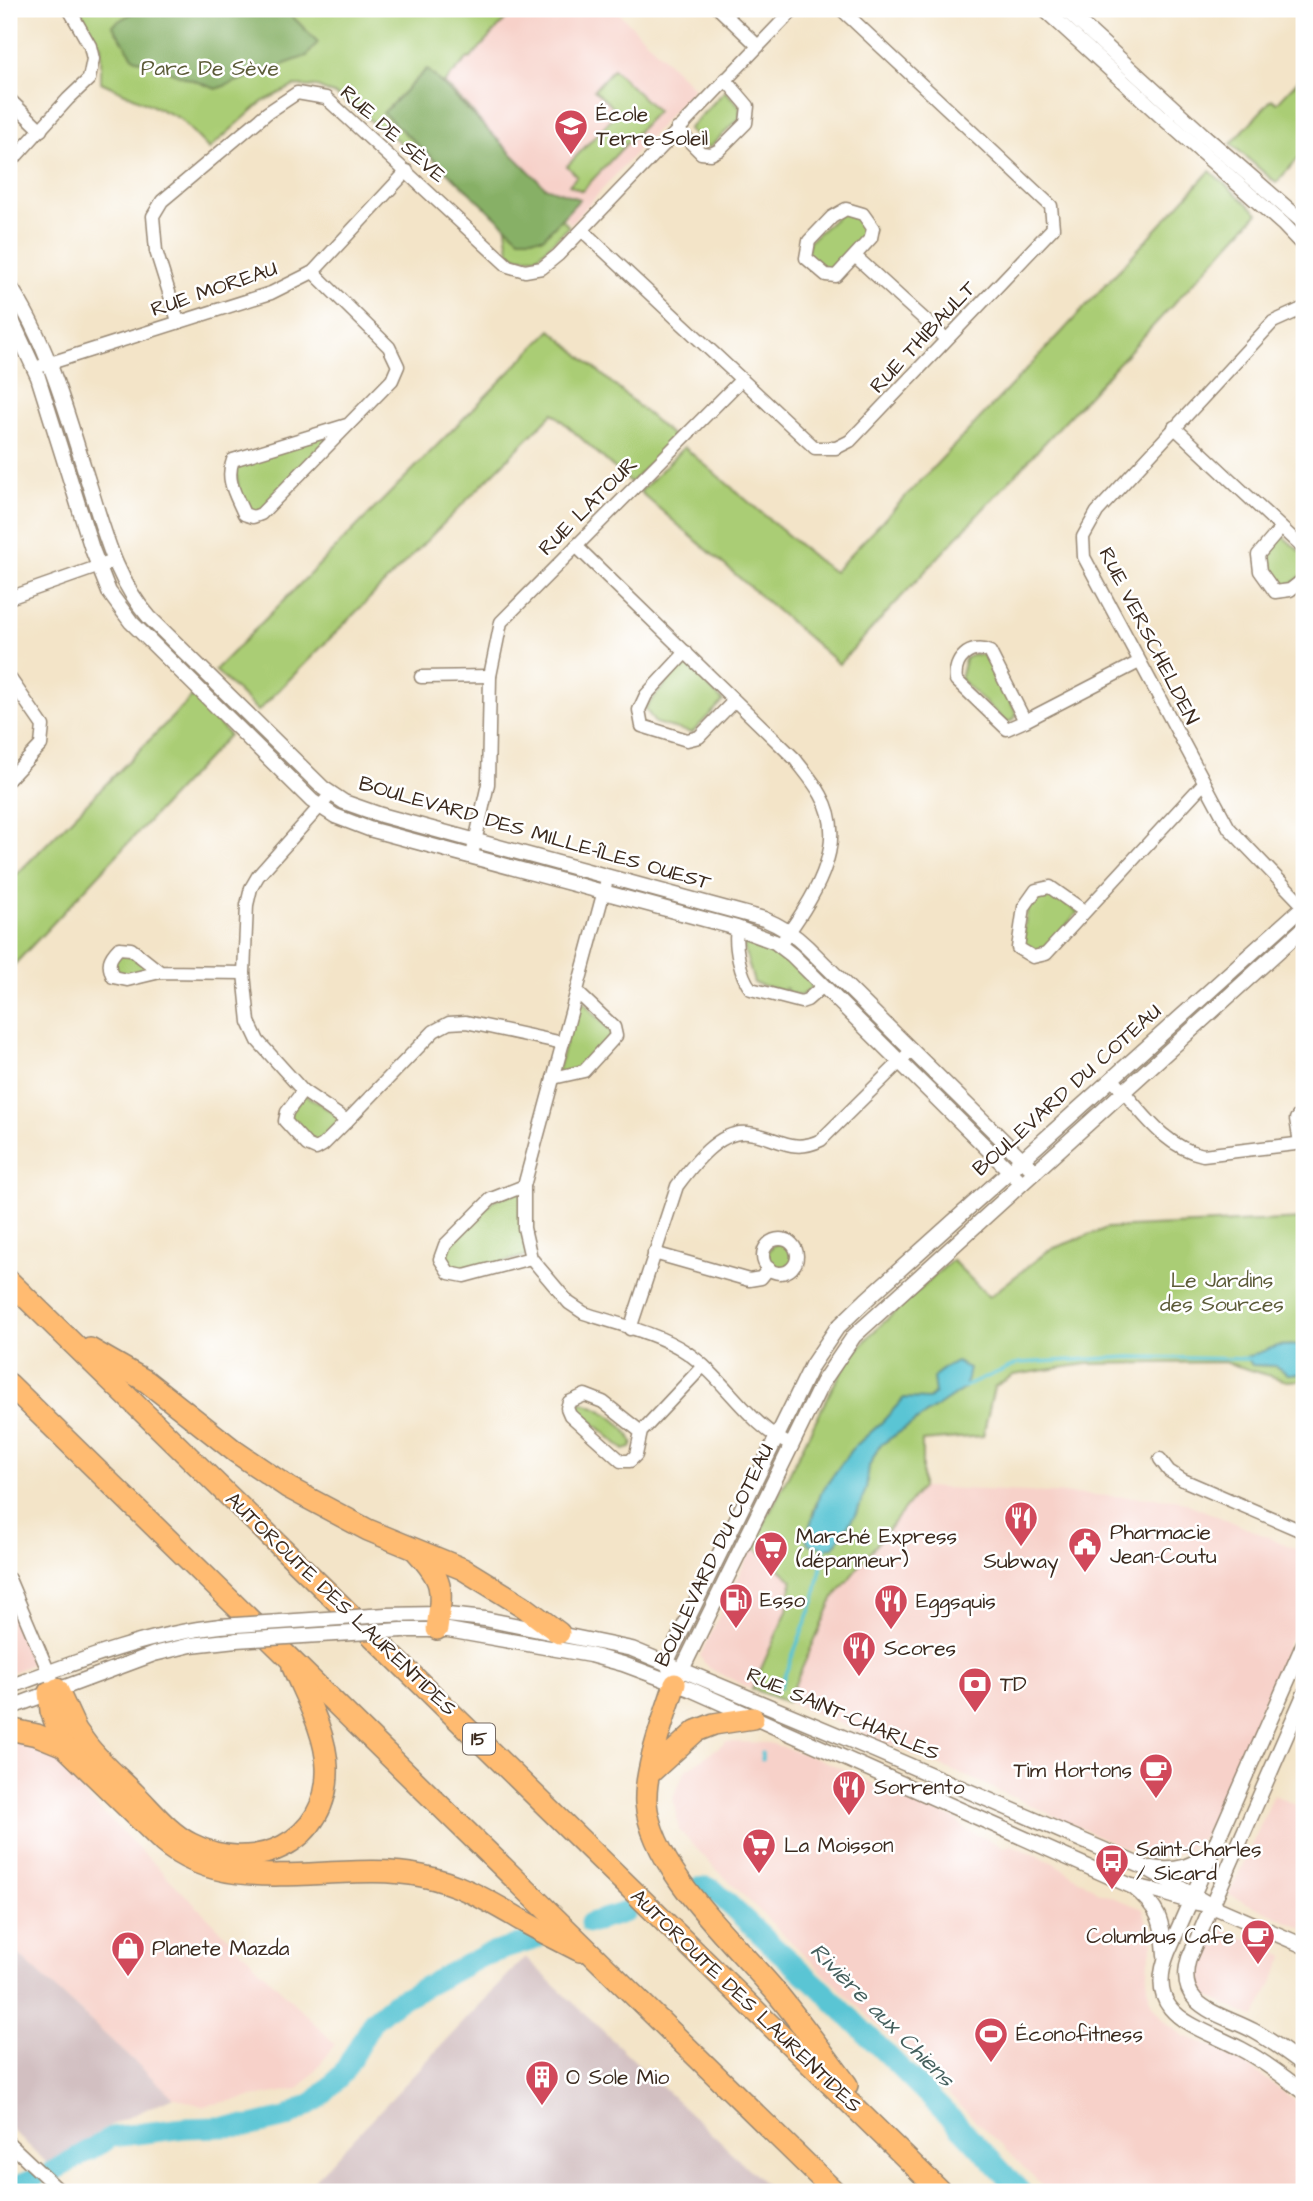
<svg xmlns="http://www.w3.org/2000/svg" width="1313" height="2201" font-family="'Architects Daughter',sans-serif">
	<rect width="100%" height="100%" fill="#fff"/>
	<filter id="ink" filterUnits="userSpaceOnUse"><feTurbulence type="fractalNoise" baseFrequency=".0143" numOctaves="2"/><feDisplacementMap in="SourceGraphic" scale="14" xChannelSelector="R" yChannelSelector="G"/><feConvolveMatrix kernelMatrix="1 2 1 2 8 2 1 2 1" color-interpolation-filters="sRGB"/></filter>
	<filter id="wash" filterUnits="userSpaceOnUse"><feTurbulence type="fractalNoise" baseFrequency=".00686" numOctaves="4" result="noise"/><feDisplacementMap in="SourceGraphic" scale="28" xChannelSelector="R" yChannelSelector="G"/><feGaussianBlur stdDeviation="1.57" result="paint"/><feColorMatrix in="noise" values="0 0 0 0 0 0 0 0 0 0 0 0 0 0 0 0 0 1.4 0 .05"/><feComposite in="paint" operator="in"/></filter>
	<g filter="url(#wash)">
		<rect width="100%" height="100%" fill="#f3e4c8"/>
		<g fill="#f7d1c9">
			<polygon points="483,9 615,9 694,88 571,224 427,66"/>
			<polygon points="922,1487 1176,1499 1304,1552 1304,1608 1205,1835 1185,1852 1162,1856 1124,1848 982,1783 787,1702 833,1599"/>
			<polygon points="753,1546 792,1580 787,1611 752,1689 708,1668 700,1656"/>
			<polygon points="9,1580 31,1664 9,1674"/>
			<polygon points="9,1738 43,1748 68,1765 71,1775 83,1793 335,2044 314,2073 298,2089 202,2106 173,2097 9,1946"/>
			<polygon points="726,1742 769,1743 817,1758 855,1774 887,1791 954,1818 965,1829 1004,1847 1012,1845 1052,1862 1101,1893 1143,1909 1153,1942 1149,1960 1147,1986 1153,2006 1167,2024 1184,2036 1214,2047 1254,2070 1304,2107 1304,2192 1049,2192 711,1864 679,1830 673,1798 685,1771"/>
			<polygon points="1274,1795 1304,1809 1304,1929 1229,1895"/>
			<polygon points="1224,1930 1285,1956 1255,2018 1203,1994 1194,1984 1193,1973 1213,1933"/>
		</g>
		<g fill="#d2bfc1">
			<polygon points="9,1946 173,2097 111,2125 48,2164 9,2127"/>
			<polygon points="525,1957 773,2192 303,2192"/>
		</g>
		<g fill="#aacd75" stroke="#727c4a" stroke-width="2" fill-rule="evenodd">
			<polygon points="79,9 515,9 470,59 468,58 444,83 467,106 569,227 537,257 516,257 509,251 505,221 438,154 405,146 336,95 317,87 294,86 262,102 209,149 179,118 101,82 101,46"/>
			<polygon points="613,69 657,111 582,191 569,185 577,176 567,166 618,112 594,90"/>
			<polygon points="1304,74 1304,152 1276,183 1231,144 1272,99 1277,103"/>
			<polygon points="725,91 740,106 740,118 709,148 688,129"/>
			<polygon points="1210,171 1258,213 839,664 640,492 684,447 817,560 834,572 1061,333"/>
			<polygon points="846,209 873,228 836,276 806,258 809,241"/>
			<polygon points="551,330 675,438 631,483 553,413 258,711 215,670"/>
			<polygon points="347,425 261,514 244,514 233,460"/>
			<path d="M1281 535 1303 554 1304 574 1291 585 1279 586C1259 563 1262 558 1281 535Z"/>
			<polygon points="973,654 989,656 1017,715 1012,721 1006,722 960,679 965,659"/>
			<polygon points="684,662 723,701 692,733 655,723 645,708"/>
			<polygon points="193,696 229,735 14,965 9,959 9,882"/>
			<polygon points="1051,893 1078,912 1043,952 1034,953 1022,948 1027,910 1038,895"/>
			<path d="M751 940C780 951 790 963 812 984L811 988 801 996 786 992 787 989 784 988 783 991 754 983 744 948 745 943Z"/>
			<polygon points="120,949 158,972 115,977 111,955"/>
			<polygon points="578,996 613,1034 584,1069 556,1076"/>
			<polygon points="303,1093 346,1121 315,1147 286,1120"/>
			<polygon points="521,1190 529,1255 465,1273 450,1270 442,1260 447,1248 493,1200"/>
			<path d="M1304 1219V1345L1277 1346 1253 1365 1275 1366 1288 1374 1304 1373V1380L1287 1381 1224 1362 1086 1364 1014 1375 994 1387 983 1436 922 1441V1487L833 1599 787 1702 752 1689 787 1611 792 1580 753 1546 832 1388 851 1357 871 1334 952 1260 989 1297 1049 1250 1107 1228ZM965 1388 879 1446 869 1466 813 1512 820 1494 904 1399H929L935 1393Z"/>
			<circle cx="781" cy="1256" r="13"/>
			<path d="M579 1402C600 1406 625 1423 633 1443L631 1448 624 1450 580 1411Z"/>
		</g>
		<g fill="#87b066" stroke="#616d42" stroke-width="2">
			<polygon points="139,9 285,9 318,42 307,56 216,89 134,58 112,25"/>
			<polygon points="427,69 545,187 580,199 543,238 519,238 383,113"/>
		</g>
		<g fill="#5ac5d4" stroke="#4a7879" stroke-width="2">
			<polygon points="1304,1345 1304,1373 1302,1374 1288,1374 1275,1366 1252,1365 1247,1357 1277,1346"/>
			<polygon points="956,1362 969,1368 965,1388 879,1446 869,1466 866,1489 857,1512 833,1547 825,1548 809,1544 806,1538 820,1494 851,1450 882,1422 904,1398 929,1399 935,1393 933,1378 942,1369"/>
		</g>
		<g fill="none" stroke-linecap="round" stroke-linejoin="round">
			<g stroke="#5ac5d4" stroke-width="3.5">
				<polyline points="962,1388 1019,1363 1130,1357 1249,1359"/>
				<polyline points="780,1687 815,1599 825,1546"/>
				<polyline points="762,1760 762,1753"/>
				<polyline points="707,1887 708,1884"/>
			</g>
			<g stroke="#5ac5d4" stroke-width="21">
				<polyline points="698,1888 707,1887 714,1890 776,1949 817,1985 964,2131 1021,2192"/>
				<polyline points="590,1923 626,1912"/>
				<polyline points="53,2171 112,2137 184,2128 251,2126 286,2118 318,2099 343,2073 373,2021 394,2003 483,1956 536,1939"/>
				<polyline points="9,2189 34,2179"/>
			</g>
		</g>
	</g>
	<g filter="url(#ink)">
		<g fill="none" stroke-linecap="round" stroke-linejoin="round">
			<g stroke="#978773" stroke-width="15">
				<g id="minor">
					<polyline points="719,9 758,46"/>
					<polyline points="9,99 41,130"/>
					<polyline points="677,129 701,153 711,154 719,150 746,123 748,106 725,79"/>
					<polyline points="9,164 68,99 89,79 93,59 90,46 69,9"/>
					<polygon points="846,209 863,214 873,228 871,238 836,276 826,275 806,258 809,241 832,217"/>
					<polyline points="583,231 815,448 836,448 850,441 1053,228 1051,206 841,9"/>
					<polyline points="856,257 946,339"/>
					<path d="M313 272 389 347 398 366 392 380 261 514 253 517 244 514C236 495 225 480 233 460L347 425"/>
					<polyline points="1304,308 1273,322 1097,512 1083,537 1084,557 1229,828 1304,906"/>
					<polyline points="178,321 156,251 153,216 162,201 267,113 297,93 326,98 508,266 525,271 542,268 558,255 794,9"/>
					<polyline points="41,366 271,293 313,272 407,171"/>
					<polyline points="1174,427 1304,549"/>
					<polyline points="1281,528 1258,555 1260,571 1275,592 1290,590 1304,579"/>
					<path d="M576 546 795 759C804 771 814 782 821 795 851 846 809 904 780 945"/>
					<polyline points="9,598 114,561"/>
					<polyline points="686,652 646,695 639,710 642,726 687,740 699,737 734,701"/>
					<polyline points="9,677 43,726 41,745 9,779"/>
					<polyline points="421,677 490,676"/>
					<path d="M1025 721 990 652C970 643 953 660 956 680L1007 729 1025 721 1139 662"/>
					<polyline points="331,794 258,876 251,888 247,905 244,973 249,1022 258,1041 303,1091 347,1121 434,1031 449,1023 466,1022 563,1043"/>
					<polyline points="473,851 488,784 490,676 501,622 742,379"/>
					<path d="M608 876 524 1186V1228L531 1258 569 1303 584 1313C614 1323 660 1334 686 1352 725 1378 748 1425 791 1445"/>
					<polyline points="1084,911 1050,887 1036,890 1024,907 1018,948 1033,957 1046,954 1203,784"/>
					<path d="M737 928C734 945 740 976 751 989L801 1002 807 1000 823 986"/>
					<path d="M160 972 131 949 119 948C109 958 107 964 113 977L127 980 160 972 244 973"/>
					<polyline points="553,1078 584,1071 616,1036 614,1027 577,992"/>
					<path d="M1117 1084C1142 1112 1164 1147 1203 1155L1304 1143"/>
					<polyline points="303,1091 287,1112 285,1121 307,1145 316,1149 323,1145 347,1121"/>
					<polyline points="1300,1143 1296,1119 1304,1109"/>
					<polyline points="524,1186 491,1199 445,1245 440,1259 449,1273 464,1276 531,1258"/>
					<circle cx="780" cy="1256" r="17"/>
					<polyline points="654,1253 749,1280 761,1278 769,1268"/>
					<path d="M630 1329 677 1186C692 1166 719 1129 748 1133 777 1136 791 1155 821 1140L912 1050"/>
					<polyline points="641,1432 603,1402 585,1395 569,1402 567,1408 570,1415 621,1461 630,1461 636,1455 641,1432 703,1366"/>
					<polyline points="1160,1459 1169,1471 1183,1480 1304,1532"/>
					<polyline points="9,1579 52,1680"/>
					<polyline points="9,2143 61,2192"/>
				</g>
			</g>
			<g stroke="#978773" stroke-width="17">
				<g id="tertiary">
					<polyline points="1044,9 1160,115 1283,224 1304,246"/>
					<polyline points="1065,9 1203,135 1304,223"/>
					<path d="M9 285C50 346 68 418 90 487 105 534 116 580 149 617L323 788 344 802 381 815 764 919C781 926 794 934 807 947L1035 1172"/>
					<polyline points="9,314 38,377 92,549 109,592 131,622 312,801 335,816 369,829 737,928 775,942 792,955 1022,1183"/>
					<polyline points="386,1615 438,1614 485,1619 632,1649 876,1751 1146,1868 1212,1906 1304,1946"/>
					<path d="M402 1630H448L590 1655 623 1664 690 1689 1131 1886C1156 1889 1177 1899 1202 1904"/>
					<path d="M1304 1643 1168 1952C1142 2017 1197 2025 1241 2049 1264 2061 1284 2077 1304 2092"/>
					<polyline points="675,1684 667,1663 670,1655 812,1365 837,1328 866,1300 1304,906"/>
					<polyline points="675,1684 822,1383 854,1336 1304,928"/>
					<path d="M9 1687C78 1661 147 1634 221 1626"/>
					<path d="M1304 1695 1189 1958C1174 2008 1221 2013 1254 2031 1272 2041 1288 2053 1304 2065"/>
					<polyline points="9,1708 154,1654 191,1645 236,1640"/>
					<path d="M1151 1868C1177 1872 1192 1867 1212 1850"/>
					<path d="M1132 1886C1159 1908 1163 1921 1165 1955"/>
				</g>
			</g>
			<g stroke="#978773" stroke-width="24">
				<g id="motorway">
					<polyline points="9,1281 941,2192"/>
					<polyline points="90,1349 146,1381 236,1452 289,1488 368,1530 463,1569 523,1606 559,1633"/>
					<polyline points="9,1384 835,2192"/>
					<path d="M417 1552C445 1583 442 1589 437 1629"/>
					<path d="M675 1684C665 1715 644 1771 646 1803 652 1870 733 1941 775 1991 800 2021 823 2053 847 2085"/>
					<path d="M57 1689 76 1730 87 1745C101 1763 119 1778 135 1794 152 1811 169 1833 191 1844 253 1876 330 1843 327 1767 326 1733 306 1698 293 1667"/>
					<polyline points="49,1692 51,1711 64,1746"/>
					<path d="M9 1729 37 1735 64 1746 163 1842C231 1901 339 1859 422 1876 460 1883 490 1902 523 1921 542 1932 561 1941 580 1951"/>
					<polyline points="650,1773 696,1731 714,1724 753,1718"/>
				</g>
			</g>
			<use href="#minor" stroke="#fff" stroke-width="12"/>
			<use href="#tertiary" stroke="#fff" stroke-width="14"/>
			<use href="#motorway" stroke="#ffbb71" stroke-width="21"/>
			<g stroke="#978773" stroke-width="17" stroke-linecap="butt">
				<g id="tertiary-bridge">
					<polyline points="221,1626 386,1615"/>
					<polyline points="236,1640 402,1630"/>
				</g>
			</g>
			<use href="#tertiary-bridge" stroke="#fff" stroke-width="14"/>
		</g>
	</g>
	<defs>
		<g id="school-pin" transform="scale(1.75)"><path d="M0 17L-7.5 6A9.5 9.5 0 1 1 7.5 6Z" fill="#d1495b" stroke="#fff"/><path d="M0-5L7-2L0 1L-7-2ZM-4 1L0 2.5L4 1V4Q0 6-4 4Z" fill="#fff"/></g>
		<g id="restaurant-pin" transform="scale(1.75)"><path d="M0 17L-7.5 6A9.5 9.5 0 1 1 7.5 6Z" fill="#d1495b" stroke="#fff"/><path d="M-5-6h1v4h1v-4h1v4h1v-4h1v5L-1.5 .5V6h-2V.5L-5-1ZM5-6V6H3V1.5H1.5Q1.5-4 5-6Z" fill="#fff"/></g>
		<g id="civic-pin" transform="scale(1.75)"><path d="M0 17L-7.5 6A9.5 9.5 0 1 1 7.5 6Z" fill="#d1495b" stroke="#fff"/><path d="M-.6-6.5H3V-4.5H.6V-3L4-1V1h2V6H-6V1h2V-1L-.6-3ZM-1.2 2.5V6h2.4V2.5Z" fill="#fff"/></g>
		<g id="supermarket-pin" transform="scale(1.75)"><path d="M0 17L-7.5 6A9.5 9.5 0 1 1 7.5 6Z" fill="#d1495b" stroke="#fff"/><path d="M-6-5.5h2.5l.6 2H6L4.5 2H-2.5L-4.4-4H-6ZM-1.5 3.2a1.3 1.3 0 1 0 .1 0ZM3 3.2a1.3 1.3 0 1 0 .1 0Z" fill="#fff"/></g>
		<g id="fuel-pin" transform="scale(1.75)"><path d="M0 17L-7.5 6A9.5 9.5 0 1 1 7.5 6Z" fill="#d1495b" stroke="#fff"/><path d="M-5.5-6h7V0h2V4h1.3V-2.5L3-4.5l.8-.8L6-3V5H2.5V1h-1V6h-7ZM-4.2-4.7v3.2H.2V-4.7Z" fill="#fff"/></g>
		<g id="bank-pin" transform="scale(1.75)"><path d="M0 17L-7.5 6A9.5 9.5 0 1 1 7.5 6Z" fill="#d1495b" stroke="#fff"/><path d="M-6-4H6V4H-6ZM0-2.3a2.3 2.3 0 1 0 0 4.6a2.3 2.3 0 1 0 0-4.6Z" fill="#fff"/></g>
		<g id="cafe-pin" transform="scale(1.75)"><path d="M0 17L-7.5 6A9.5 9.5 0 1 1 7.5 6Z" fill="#d1495b" stroke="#fff"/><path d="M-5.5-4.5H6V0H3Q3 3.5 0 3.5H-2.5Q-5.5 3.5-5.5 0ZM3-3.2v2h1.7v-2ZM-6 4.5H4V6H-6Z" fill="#fff"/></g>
		<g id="bus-pin" transform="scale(1.75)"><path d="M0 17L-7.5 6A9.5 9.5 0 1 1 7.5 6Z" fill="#d1495b" stroke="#fff"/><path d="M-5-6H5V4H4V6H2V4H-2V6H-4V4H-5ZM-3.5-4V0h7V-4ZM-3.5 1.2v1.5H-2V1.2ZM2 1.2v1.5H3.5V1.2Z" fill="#fff"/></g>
		<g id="shop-pin" transform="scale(1.75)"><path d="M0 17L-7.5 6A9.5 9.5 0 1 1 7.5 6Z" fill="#d1495b" stroke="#fff"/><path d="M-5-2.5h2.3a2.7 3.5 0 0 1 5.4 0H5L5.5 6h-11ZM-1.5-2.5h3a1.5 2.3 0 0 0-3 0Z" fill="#fff"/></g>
		<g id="stadium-pin" transform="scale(1.75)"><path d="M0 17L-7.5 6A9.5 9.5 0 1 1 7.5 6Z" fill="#d1495b" stroke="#fff"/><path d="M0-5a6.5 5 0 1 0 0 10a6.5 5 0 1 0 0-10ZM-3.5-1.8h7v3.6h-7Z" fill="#fff"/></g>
		<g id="building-pin" transform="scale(1.75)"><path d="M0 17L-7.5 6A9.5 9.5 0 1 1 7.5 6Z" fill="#d1495b" stroke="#fff"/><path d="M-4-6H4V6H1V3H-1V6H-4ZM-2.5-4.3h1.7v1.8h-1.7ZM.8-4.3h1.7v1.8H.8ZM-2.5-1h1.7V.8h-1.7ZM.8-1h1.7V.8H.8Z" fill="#fff"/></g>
	</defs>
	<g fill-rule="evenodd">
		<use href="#school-pin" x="571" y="126"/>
		<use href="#restaurant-pin" x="1021" y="1518"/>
		<use href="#civic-pin" x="1085" y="1544"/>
		<use href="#supermarket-pin" x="771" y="1548"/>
		<use href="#fuel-pin" x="736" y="1600"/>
		<use href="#restaurant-pin" x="891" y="1601"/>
		<use href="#restaurant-pin" x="859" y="1648"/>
		<use href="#bank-pin" x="975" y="1684"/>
		<use href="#cafe-pin" x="1156" y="1770"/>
		<use href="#restaurant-pin" x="849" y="1787"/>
		<use href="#supermarket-pin" x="759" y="1845"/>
		<use href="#bus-pin" x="1112" y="1861"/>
		<use href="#cafe-pin" x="1258" y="1936"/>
		<use href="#shop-pin" x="128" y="1948"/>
		<use href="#stadium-pin" x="991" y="2034"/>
		<use href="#building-pin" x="542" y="2077"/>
	</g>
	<g text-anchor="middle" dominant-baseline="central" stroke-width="5" stroke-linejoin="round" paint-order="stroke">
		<rect fill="#fff" stroke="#766a62" stroke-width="2" x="463" y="1723.5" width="32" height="31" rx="5"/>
		<g font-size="19" font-weight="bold" fill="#3b2a1e">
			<text x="479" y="1739">15</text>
		</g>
		<g font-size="21" fill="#5c5b38" stroke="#fff">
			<text x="210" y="68">Parc De Sève</text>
			<text x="1222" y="1280">Le Jardins<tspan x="1222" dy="24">des Sources</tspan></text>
		</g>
		<g font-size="21" fill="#3b2a1e" stroke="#fff" text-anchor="start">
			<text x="596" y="114">École<tspan x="596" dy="24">Terre-Soleil</tspan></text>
			<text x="1110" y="1532">Pharmacie<tspan x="1110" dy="24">Jean-Coutu</tspan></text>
			<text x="796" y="1536">Marché Express<tspan x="796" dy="24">(dépanneur)</tspan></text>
			<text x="1021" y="1561" text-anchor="middle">Subway</text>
			<text x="760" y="1600">Esso</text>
			<text x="916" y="1601">Eggsquis</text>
			<text x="884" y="1648">Scores</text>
			<text x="1000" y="1684">TD</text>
			<text x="1132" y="1770" text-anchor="end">Tim Hortons</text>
			<text x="874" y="1787">Sorrento</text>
			<text x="784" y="1845">La Moisson</text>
			<text x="1136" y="1849">Saint-Charles<tspan x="1136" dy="24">/ Sicard</tspan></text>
			<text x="1234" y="1936" text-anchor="end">Columbus Cafe</text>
			<text x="152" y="1948">Planete Mazda</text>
			<text x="1016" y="2034">Éconofitness</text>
			<text x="566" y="2077">O Sole Mio</text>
		</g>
		<g font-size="21" fill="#3b2a1e" stroke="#fff">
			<text transform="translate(393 134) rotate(42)">RUE DE SÈVE</text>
			<text transform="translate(214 289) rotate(-19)">RUE MOREAU</text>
			<text transform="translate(923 337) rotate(-47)">RUE THIBAULT</text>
			<text transform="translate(588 506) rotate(-45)">RUE LATOUR</text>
			<text transform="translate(1149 636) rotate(63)">RUE VERSCHELDEN</text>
			<text transform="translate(535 833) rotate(16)">BOULEVARD DES MILLE-ÎLES OUEST</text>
			<text transform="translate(1067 1090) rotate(-42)">BOULEVARD DU COTEAU</text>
			<text transform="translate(714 1555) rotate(-64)">BOULEVARD DU COTEAU</text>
			<text transform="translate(341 1604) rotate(44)">AUTOROUTE DES LAURENTIDES</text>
			<text transform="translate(843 1714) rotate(23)">RUE SAINT-CHARLES</text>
			<text transform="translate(746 2001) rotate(44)">AUTOROUTE DES LAURENTIDES</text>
		</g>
		<g font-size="23" font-style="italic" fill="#46605e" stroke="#fff">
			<text transform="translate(882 2015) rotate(45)">Rivière aux Chiens</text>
		</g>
	</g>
	<rect width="1313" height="2201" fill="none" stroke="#fff" stroke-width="35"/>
</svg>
